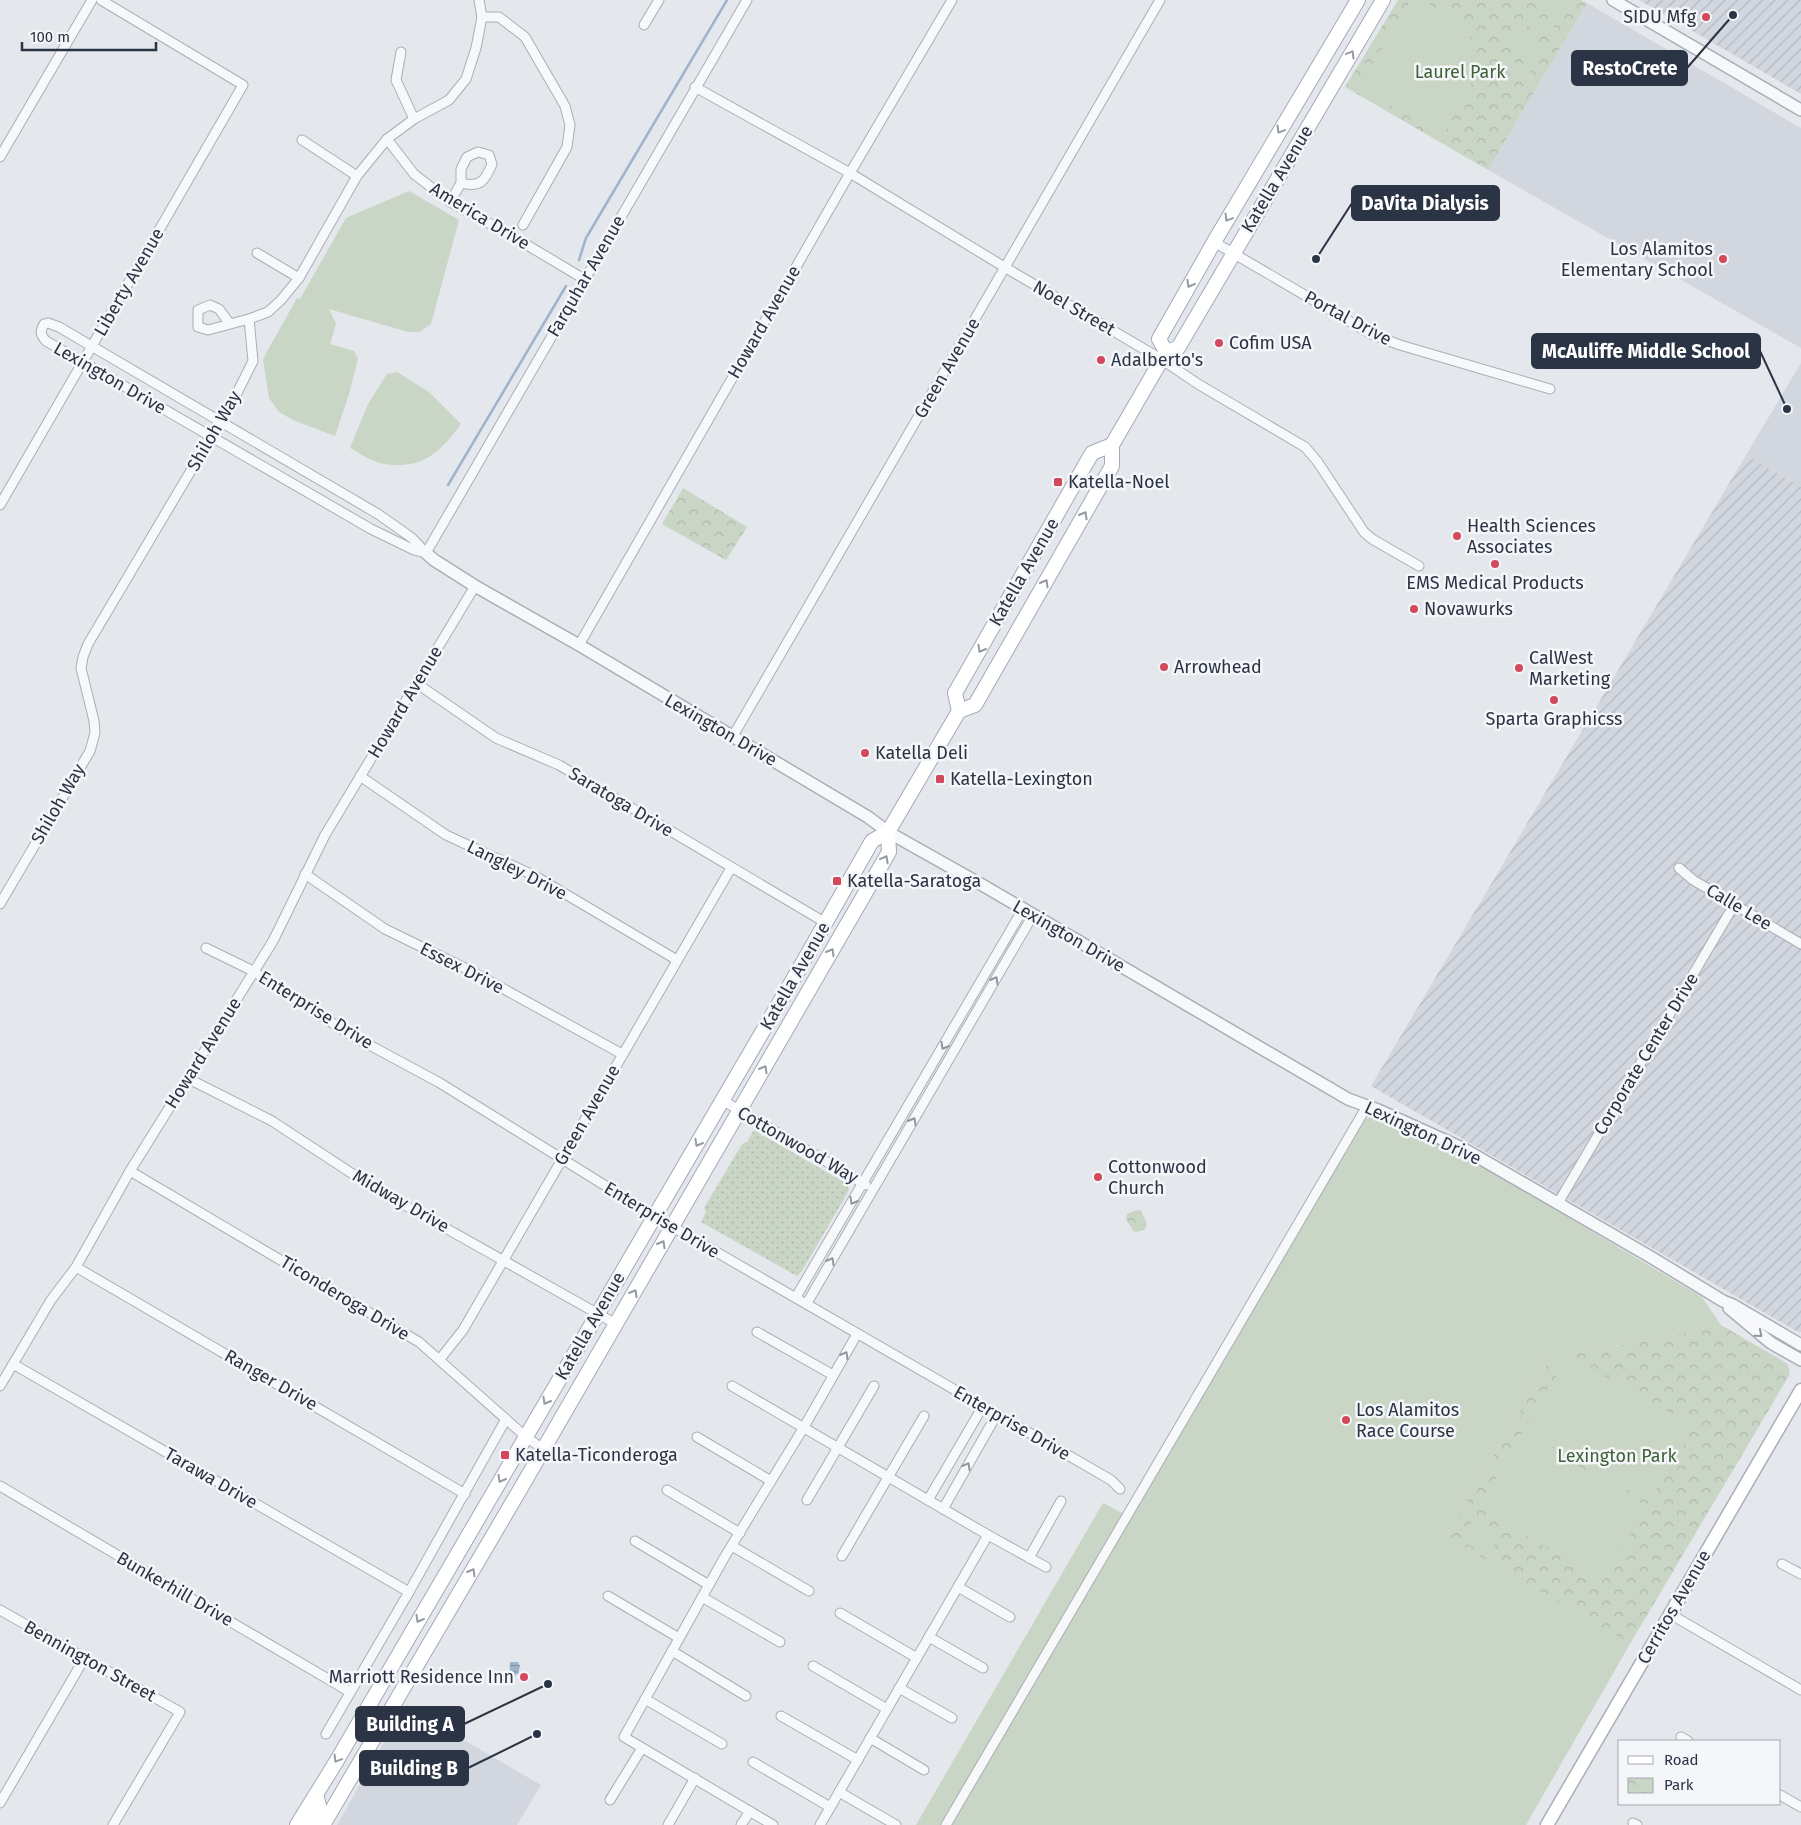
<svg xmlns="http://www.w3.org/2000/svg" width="1801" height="1825" font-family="'Fira Sans',sans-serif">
	<defs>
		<pattern id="industrial-furrows" width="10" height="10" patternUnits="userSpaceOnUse" patternTransform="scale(1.25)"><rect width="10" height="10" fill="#d2d6de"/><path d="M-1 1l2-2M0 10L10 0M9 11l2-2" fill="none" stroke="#b4b8c0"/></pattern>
		<pattern id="grass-dots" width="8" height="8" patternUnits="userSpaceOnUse" patternTransform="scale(1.25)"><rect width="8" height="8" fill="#c9d6c5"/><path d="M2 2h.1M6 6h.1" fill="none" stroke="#adb8ab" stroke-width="1.8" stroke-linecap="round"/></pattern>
		<pattern id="park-crowns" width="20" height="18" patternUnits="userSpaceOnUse" patternTransform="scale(1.25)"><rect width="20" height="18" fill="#c9d6c5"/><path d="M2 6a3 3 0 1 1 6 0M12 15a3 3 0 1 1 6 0" fill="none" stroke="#adb8ab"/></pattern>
		<pattern id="water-rules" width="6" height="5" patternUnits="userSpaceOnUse" patternTransform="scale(1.25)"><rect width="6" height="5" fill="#9fb4cc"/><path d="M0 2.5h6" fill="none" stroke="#8293a7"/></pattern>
	</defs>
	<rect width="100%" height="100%" fill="#e4e7ec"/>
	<g fill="#d2d6de">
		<polygon points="1587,3 1801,128 1801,348 1488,170"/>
		<polygon points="1801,363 1801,487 1746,455"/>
		<polygon points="407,1707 541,1785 517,1825 337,1825 389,1733 393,1731"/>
	</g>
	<g fill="url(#industrial-furrows)">
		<polygon points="1639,0 1801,0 1801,94"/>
		<polygon points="1746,455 1801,487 1801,1332 1798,1332 1371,1086"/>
	</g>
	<polygon fill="url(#grass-dots)" points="754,1130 761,1134 761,1136 764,1136 849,1185 848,1192 802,1271 797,1276 701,1222 706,1212 704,1208 742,1144 747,1142"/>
	<g fill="url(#park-crowns)">
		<polygon points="1398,0 1581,0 1587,3 1488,170 1345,87"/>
		<polygon points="683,488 747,527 726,560 662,524"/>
		<polygon points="1136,1210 1141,1211 1147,1224 1145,1229 1137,1232 1133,1231 1126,1219 1127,1214"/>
		<polygon points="1721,1325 1783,1361 1788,1365 1790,1374 1630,1644 1445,1538 1550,1359"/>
	</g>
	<g fill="#c9d6c5">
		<polygon points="1411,0 1423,0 1453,19 1473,41 1475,63 1470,88 1442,137 1360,87"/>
		<polygon points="1536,0 1557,0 1569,7 1563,18 1535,2"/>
		<polygon points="1529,12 1556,28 1550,39 1522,23"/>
		<polygon points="1516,34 1544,49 1537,60 1510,45"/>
		<polygon points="1503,55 1531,71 1524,82 1497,66"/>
		<polygon points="409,191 459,220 431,324 419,332 408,332 329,309 336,324 330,344 354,351 358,359 349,394 335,436 293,420 279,412 269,398 263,359 297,298 300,299 346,218"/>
		<path d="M397 372 429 392 461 424C445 445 430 464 401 465 392 465 383 465 374 461 366 458 358 452 350 448L368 404 387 374Z"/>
		<polygon points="1358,1114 1368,1119 1370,1115 1460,1153 1702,1297 1721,1325 1550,1359 1446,1537 1630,1644 1526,1825 916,1825 1103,1503 1124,1514"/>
		<polygon points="1575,1359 1694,1427 1649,1502 1524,1430 1565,1360"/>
		<polygon points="1522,1433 1647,1506 1604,1580 1479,1508"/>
		<polygon points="1471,1522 1499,1538 1488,1556 1461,1540"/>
	</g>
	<polygon fill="url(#water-rules)" points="510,1662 518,1662 520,1666 518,1674 516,1674 514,1681 509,1681"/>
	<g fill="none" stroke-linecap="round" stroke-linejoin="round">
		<g stroke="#9fb4cc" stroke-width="2.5">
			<polyline points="579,260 586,238 727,0"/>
			<polyline points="448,485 566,286"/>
		</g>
		<g stroke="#a9aeb7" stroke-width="11">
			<g id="minor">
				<polyline points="482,17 499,17 525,37 565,106 570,125 567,147 523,225"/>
				<polyline points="644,25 659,0"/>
				<polyline points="401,52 396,80 414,119"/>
				<polyline points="695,87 850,173 1006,268 1161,359 1198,384 1305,447 1317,461 1364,532 1372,539 1419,566"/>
				<polyline points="387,139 414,174 450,202 507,233 584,279"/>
				<polyline points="302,140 357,176"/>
				<polyline points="0,157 92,0"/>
				<path d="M450 202 461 183V169L467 157 478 152 489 155 492 164C485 181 480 188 461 183"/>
				<polyline points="1214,242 1371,334 1400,345 1550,389"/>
				<polyline points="257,253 299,278"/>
				<path d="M48 323 59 327 378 514 412 538 426 553 414 550 371 529 46 341C40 334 40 332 44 324Z"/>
				<polyline points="230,324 219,309 210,305 198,310 198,327 208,330 249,319"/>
				<polyline points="0,505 243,85 101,0"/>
				<polyline points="426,553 747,0"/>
				<polyline points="579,645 850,173 952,0"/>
				<polyline points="416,683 496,738 559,765 826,923"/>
				<polyline points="733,736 1160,0"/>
				<polyline points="360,776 446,835 535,876 677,960"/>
				<polyline points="1679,868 1693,880 1801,944"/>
				<polyline points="305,874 385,929 471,971 622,1054"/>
				<polyline points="0,904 90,751 95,733 94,721 81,668 83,657 88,644 237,393 253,361 249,319 268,312 281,300 299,278 357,176 387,139 414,119 449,100 466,79 476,48 482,17 479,0"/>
				<polyline points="206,948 253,971 349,1034 440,1083 654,1216 1111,1480 1120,1489"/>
				<polyline points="187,1078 272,1121 371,1186 616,1324"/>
				<polyline points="722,1100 866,1185"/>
				<polyline points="130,1171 419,1342 526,1437 543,1449"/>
				<polyline points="1558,1203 1734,905"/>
				<polyline points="76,1267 465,1494"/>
				<polyline points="796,1297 1023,909"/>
				<polyline points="807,1303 1033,915"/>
				<polyline points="757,1332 833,1375"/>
				<polyline points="440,1359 463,1330 731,868"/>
				<polyline points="13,1364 409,1592"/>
				<polyline points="0,1386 51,1300 76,1267 130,1171 273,941 325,835 475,586"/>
				<polyline points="732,1386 988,1535 820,1825"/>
				<polyline points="697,1437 771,1481"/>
				<polyline points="0,1486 350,1692"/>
				<polyline points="667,1490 740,1533"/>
				<polyline points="807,1500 874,1386"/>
				<polyline points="928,1500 983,1406"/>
				<polyline points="943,1509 997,1414"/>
				<polyline points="988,1535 1046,1567"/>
				<polyline points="635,1541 709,1585"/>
				<polyline points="732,1546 809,1591"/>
				<polyline points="842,1556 924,1416"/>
				<polyline points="1029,1558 1061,1501"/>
				<polyline points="1782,1564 1801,1574"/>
				<polyline points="958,1587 1010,1617"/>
				<polyline points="608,1596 679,1638"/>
				<polyline points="702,1597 780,1642"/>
				<polyline points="0,1610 180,1712 113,1825"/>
				<polyline points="840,1613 917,1658"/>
				<polyline points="1670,1614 1801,1690"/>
				<polyline points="929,1637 983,1668"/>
				<polyline points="672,1651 746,1696"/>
				<polyline points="813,1666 887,1709"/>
				<polyline points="899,1688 952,1718"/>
				<polyline points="645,1699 722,1744"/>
				<polyline points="781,1716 858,1760"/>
				<polyline points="326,1734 409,1592 506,1419"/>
				<polyline points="1681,1737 1688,1741"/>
				<polyline points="870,1738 924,1770"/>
				<polyline points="753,1762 830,1807"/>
				<polyline points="839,1792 896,1825"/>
				<polyline points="1780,1795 1801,1807"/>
				<polyline points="610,1800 642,1748"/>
				<polyline points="0,1803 84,1659"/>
				<polyline points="1633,1823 1637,1825"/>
				<polyline points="668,1825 695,1778"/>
				<polyline points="741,1825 750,1811"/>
				<polyline points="773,1825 624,1737 724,1558 804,1427 857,1334"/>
				<polyline points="946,1825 1367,1106"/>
			</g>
		</g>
		<g stroke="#a9aeb7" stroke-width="14">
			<g id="tertiary">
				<polyline points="1613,0 1801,110"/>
				<polyline points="426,553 434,560 475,586 579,645 868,817 888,832 984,886 1348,1099 1378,1110 1464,1149 1649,1256 1723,1301 1733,1305 1801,1345"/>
				<polyline points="1729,1308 1771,1343 1801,1360"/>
			</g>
		</g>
		<g stroke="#a9aeb7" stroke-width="15">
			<polyline id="secondary" points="1547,1825 1801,1390"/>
		</g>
		<g stroke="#a3abb8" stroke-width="16">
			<g id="primary">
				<polyline points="1166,352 1159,339 1214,242 1358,0"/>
				<polyline points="959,711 955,693 1092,453 1112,445"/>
				<polyline points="297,1825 336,1762 802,964 872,841 888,832 959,711 975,705 1112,466 1112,445 1166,352 1178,348 1383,0"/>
				<polyline points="310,1825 320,1810 316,1794"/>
				<polyline points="323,1825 518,1493 889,852 888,832"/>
			</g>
		</g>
		<use href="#minor" stroke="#f7f8fa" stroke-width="9"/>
		<use href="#tertiary" stroke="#f7f8fa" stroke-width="11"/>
		<use href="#secondary" stroke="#fff" stroke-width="12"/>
		<use href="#primary" stroke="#fff" stroke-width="14"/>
	</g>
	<defs><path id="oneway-chevron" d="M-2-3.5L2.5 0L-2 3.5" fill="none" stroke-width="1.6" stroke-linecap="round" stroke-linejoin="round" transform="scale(1.25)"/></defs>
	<g stroke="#959aa2">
		<use href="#oneway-chevron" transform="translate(1351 54) rotate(-59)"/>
		<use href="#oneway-chevron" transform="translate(1280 130) rotate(121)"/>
		<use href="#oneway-chevron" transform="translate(1228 218) rotate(121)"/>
		<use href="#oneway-chevron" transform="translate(1190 284) rotate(119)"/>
		<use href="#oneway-chevron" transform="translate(1084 515) rotate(-60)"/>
		<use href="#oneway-chevron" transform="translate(1045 583) rotate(-60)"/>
		<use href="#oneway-chevron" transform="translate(981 649) rotate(120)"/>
		<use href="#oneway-chevron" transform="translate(885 859) rotate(-62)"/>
		<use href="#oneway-chevron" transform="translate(831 952) rotate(-60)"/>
		<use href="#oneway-chevron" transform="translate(764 1069) rotate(-60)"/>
		<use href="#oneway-chevron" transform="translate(698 1143) rotate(120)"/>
		<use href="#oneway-chevron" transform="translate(662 1244) rotate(-60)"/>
		<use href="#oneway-chevron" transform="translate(634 1293) rotate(-60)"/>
		<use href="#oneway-chevron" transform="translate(546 1401) rotate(120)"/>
		<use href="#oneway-chevron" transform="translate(501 1479) rotate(120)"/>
		<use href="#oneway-chevron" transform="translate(472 1572) rotate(-60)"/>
		<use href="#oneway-chevron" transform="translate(419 1619) rotate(120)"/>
		<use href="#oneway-chevron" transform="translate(337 1759) rotate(121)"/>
	</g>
	<g stroke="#9196a0">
		<use href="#oneway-chevron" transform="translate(995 980) rotate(-60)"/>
		<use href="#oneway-chevron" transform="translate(944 1046) rotate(120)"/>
		<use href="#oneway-chevron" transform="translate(913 1121) rotate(-60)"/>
		<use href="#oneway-chevron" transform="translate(853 1201) rotate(120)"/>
		<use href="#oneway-chevron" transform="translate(831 1261) rotate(-60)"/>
		<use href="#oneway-chevron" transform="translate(1759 1334) rotate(40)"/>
		<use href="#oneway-chevron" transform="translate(845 1355) rotate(-60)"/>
		<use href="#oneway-chevron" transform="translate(967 1466) rotate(-61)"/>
	</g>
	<g fill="#d1495b" stroke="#f4f6f9" stroke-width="2">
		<circle cx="1706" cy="17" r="5"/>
		<circle cx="1723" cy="259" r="5"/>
		<circle cx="1219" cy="343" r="5"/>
		<circle cx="1101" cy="360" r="5"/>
		<rect x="1053" y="477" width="10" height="10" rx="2.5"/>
		<circle cx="1457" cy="536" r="5"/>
		<circle cx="1495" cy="564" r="5"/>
		<circle cx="1414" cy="609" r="5"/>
		<circle cx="1164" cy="667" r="5"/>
		<circle cx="1519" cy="668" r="5"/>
		<circle cx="1554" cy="700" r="5"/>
		<circle cx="865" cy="753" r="5"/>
		<rect x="935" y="774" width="10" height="10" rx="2.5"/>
		<rect x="832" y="876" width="10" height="10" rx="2.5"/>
		<circle cx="1098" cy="1177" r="5"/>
		<circle cx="1346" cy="1420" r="5"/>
		<rect x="500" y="1450" width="10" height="10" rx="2.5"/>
		<circle cx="524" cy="1677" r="5"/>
	</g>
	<g text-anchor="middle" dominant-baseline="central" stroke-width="5" stroke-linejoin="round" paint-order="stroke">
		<g font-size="18" fill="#2b3445" stroke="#f4f6f9" text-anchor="start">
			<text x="1696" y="17" text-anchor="end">SIDU Mfg</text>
			<text x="1713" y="249" text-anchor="end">Los Alamitos<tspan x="1713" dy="21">Elementary School</tspan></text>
			<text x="1229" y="343">Cofim USA</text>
			<text x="1111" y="360">Adalberto's</text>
			<text x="1068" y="482">Katella-Noel</text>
			<text x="1467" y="526">Health Sciences<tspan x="1467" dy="21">Associates</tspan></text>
			<text x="1495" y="583" text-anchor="middle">EMS Medical Products</text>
			<text x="1424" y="609">Novawurks</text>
			<text x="1529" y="658">CalWest<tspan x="1529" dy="21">Marketing</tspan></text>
			<text x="1174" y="667">Arrowhead</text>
			<text x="1554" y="719" text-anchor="middle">Sparta Graphicss</text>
			<text x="875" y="753">Katella Deli</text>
			<text x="950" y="779">Katella-Lexington</text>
			<text x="847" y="881">Katella-Saratoga</text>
			<text x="1108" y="1167">Cottonwood<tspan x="1108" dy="21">Church</tspan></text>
			<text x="1356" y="1410">Los Alamitos<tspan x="1356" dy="21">Race Course</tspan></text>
			<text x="515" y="1455">Katella-Ticonderoga</text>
			<text x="514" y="1677" text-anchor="end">Marriott Residence Inn</text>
		</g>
		<g font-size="18" fill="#3f6138" stroke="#f4f6f9">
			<text x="1460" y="72">Laurel Park</text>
			<text x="1617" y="1456">Lexington Park</text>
		</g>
		<g font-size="18" fill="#2b3445" stroke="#f4f6f9">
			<text transform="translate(1277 179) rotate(-59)">Katella Avenue</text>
			<text transform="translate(480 216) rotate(31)">America Drive</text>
			<text transform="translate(586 276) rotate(-60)">Farquhar Avenue</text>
			<text transform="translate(129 282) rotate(-60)">Liberty Avenue</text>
			<text transform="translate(1074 308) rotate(30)">Noel Street</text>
			<text transform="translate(1348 318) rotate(28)">Portal Drive</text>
			<text transform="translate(764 322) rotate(-60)">Howard Avenue</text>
			<text transform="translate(947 368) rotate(-60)">Green Avenue</text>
			<text transform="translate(110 378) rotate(30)">Lexington Drive</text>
			<text transform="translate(214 431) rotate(-60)">Shiloh Way</text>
			<text transform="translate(1024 572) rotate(-60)">Katella Avenue</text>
			<text transform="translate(405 702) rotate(-59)">Howard Avenue</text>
			<text transform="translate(721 730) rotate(30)">Lexington Drive</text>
			<text transform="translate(621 802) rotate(31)">Saratoga Drive</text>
			<text transform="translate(58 804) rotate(-60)">Shiloh Way</text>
			<text transform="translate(517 870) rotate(27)">Langley Drive</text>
			<text transform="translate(1739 907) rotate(31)">Calle Lee</text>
			<text transform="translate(1069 936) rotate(30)">Lexington Drive</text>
			<text transform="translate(462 968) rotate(27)">Essex Drive</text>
			<text transform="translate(795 976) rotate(-60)">Katella Avenue</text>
			<text transform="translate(316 1010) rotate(32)">Enterprise Drive</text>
			<text transform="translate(203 1053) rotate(-58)">Howard Avenue</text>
			<text transform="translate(1646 1054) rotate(-59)">Corporate Center Drive</text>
			<text transform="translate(587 1115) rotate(-60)">Green Avenue</text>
			<text transform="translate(1423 1133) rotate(25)">Lexington Drive</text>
			<text transform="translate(798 1145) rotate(30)">Cottonwood Way</text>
			<text transform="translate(401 1201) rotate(30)">Midway Drive</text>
			<text transform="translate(662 1220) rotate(31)">Enterprise Drive</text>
			<text transform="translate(345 1298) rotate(31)">Ticonderoga Drive</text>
			<text transform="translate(590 1326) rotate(-60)">Katella Avenue</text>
			<text transform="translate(271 1380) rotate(30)">Ranger Drive</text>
			<text transform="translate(1012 1423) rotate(30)">Enterprise Drive</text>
			<text transform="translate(211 1478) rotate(30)">Tarawa Drive</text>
			<text transform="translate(175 1589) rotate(30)">Bunkerhill Drive</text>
			<text transform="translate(1674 1607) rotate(-60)">Cerritos Avenue</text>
			<text transform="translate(90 1661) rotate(29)">Bennington Street</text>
		</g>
	</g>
	<path fill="none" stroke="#2b3445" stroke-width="2" d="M1733 15L1687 68M1316 259L1352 203M1787 409L1760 351M548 1684L464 1724M537 1734L468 1768"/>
	<g fill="#2b3445" stroke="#f4f6f9" stroke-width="2">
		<circle cx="1733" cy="15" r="5"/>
		<circle cx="1316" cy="259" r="5"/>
		<circle cx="1787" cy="409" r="5"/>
		<circle cx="548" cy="1684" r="5"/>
		<circle cx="537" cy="1734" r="5"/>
	</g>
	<g fill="#2b3445" stroke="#2b3445" stroke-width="2">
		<rect x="1572" y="51" width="115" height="34" rx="5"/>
		<rect x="1352" y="186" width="147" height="34" rx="5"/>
		<rect x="1532" y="334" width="228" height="34" rx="5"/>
		<rect x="356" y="1707" width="108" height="34" rx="5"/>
		<rect x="360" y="1751" width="108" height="34" rx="5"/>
	</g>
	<g font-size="19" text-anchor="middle" font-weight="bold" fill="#fff">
		<text x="1630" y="75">RestoCrete</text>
		<text x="1425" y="210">DaVita Dialysis</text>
		<text x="1646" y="358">McAuliffe Middle School</text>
		<text x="410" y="1731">Building A</text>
		<text x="414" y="1775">Building B</text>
	</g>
	<rect x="1618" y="1740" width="162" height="65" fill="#f4f6f9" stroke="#a4a8b1"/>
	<rect x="1628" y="1756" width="25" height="8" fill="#ffffff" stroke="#a4a8b1"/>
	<text x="1664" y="1765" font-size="15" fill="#2b3445">Road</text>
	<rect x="1628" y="1778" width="25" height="15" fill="url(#park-crowns)" stroke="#a4a8b1"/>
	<text x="1664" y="1790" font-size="15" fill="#2b3445">Park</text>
	<path d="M22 42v8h134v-8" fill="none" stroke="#2b3445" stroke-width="2.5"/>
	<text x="30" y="42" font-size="15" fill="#2b3445" stroke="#f4f6f9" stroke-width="4" paint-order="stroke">100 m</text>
</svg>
